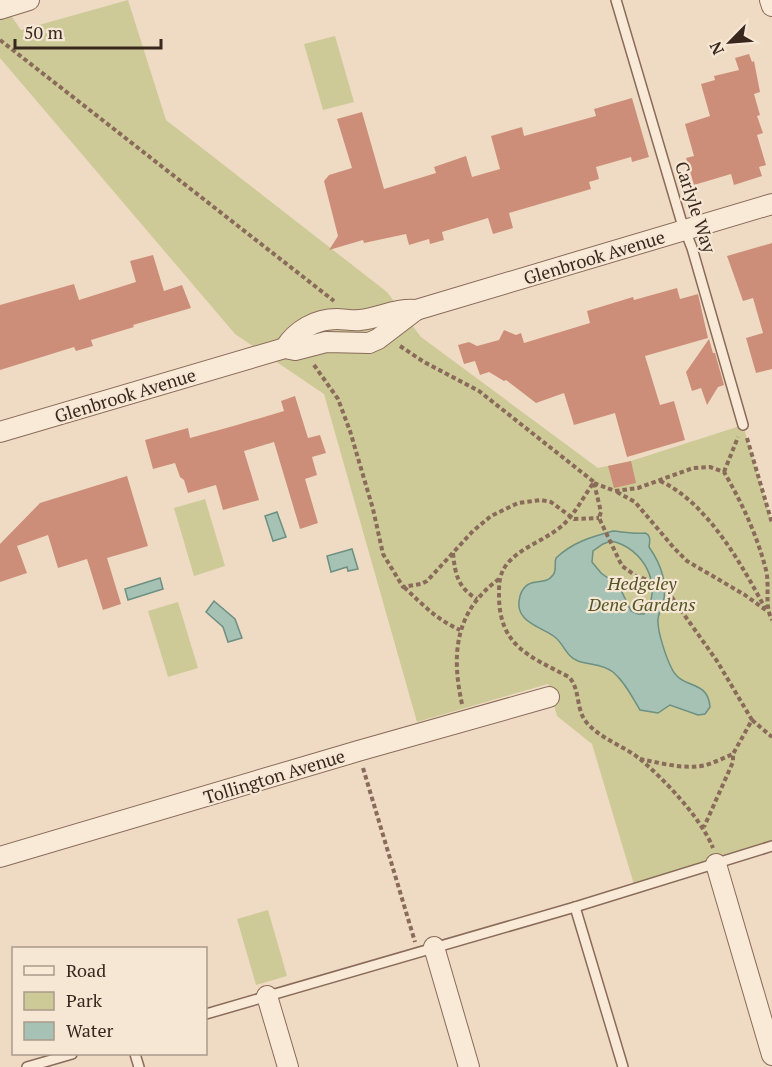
<svg xmlns="http://www.w3.org/2000/svg" width="772" height="1067" font-family="'PT Serif',serif">
	<rect width="100%" height="100%" fill="#efdbc4"/>
	<g fill="#cdca98">
		<polygon points="0,0 21,30 128,0 166,120 387,292 421,337 598,468 631,461 743,425 772,523 772,846 635,888 592,744 557,716 548,684 417,722 324,394 235,334 0,58"/>
		<polygon points="335,36 354,102 323,110 304,44"/>
		<polygon points="205,499 225,566 194,576 174,508"/>
		<polygon points="178,602 198,668 168,677 148,611"/>
		<polygon points="268,910 287,976 256,985 237,919"/>
	</g>
	<g fill="#a6c2b5" stroke="#6c9081" stroke-width="1.5" fill-rule="evenodd">
		<polygon points="277,512 286,537 273,541 265,516"/>
		<path d="M613 531C624 532 635 534 645 533 651 535 650 541 649 547 661 564 668 583 663 604 661 610 657 616 658 622 658 633 666 657 671 667 681 691 708 678 710 707L705 714 698 715 670 705 658 713 640 710C632 697 625 682 613 672 603 664 590 665 578 661 567 657 564 645 556 638 544 627 512 623 520 596 527 574 544 588 553 575 557 571 554 563 556 558 573 542 591 537 613 531ZM611 541C643 547 665 587 644 614H638L631 611 619 586 601 573 592 562 593 551 603 544Z"/>
		<polygon points="352,549 358,569 348,571 347,567 331,572 327,556"/>
		<polygon points="160,578 163,589 128,600 125,589"/>
		<polygon points="214,601 235,619 242,638 228,642 223,627 206,612"/>
	</g>
	<g fill="#cd8e79">
		<polygon points="749,54 752,62 754,61 760,92 754,94 760,115 757,116 763,133 757,135 766,165 759,167 762,176 734,185 731,174 694,185 686,158 694,156 685,124 710,116 701,84 715,80 714,76 739,70 735,58"/>
		<polygon points="632,98 649,157 632,162 631,157 596,167 599,179 589,182 591,189 509,213 513,228 493,234 488,218 442,232 444,240 430,244 429,239 409,245 406,234 364,243 363,240 329,250 338,236 324,181 329,175 352,168 337,119 362,112 384,189 436,173 434,167 466,156 472,177 500,169 491,136 522,127 524,136 596,116 594,109"/>
		<polygon points="772,243 772,369 756,373 746,338 763,333 753,298 743,301 727,256"/>
		<polygon points="153,255 164,291 182,285 191,308 133,325 134,327 91,340 93,346 76,351 74,347 0,370 0,305 74,284 79,300 136,282 130,261"/>
		<polygon points="677,288 680,299 698,294 708,338 645,356 660,405 674,401 685,440 627,457 615,413 574,425 564,393 536,403 506,380 504,381 489,372 480,375 475,361 464,364 458,345 469,342 477,346 499,340 504,330 516,335 521,333 524,343 590,323 587,311 633,297 634,300"/>
		<polygon points="709,339 713,353 715,353 724,385 718,387 707,405 701,388 692,391 686,372"/>
		<polygon points="295,396 308,438 320,435 326,453 312,457 317,475 305,479 318,523 300,529 274,442 244,451 259,500 223,510 216,485 188,493 184,480 180,477 175,463 153,469 145,440 188,428 190,438 237,425 284,411 281,401"/>
		<polygon points="631,461 636,483 614,488 608,466"/>
		<polygon points="127,476 148,546 107,558 121,604 103,610 87,559 58,568 48,535 17,546 27,573 0,582 0,544 40,503"/>
	</g>
	<g fill="none" stroke-linecap="round" stroke-linejoin="round">
		<g stroke="#8a6b5a" stroke-width="12">
			<g id="service">
				<polyline points="616,0 681,220 692,248 743,425"/>
				<polyline points="575,907 623,1067"/>
				<polyline points="206,1014 575,907 772,846"/>
				<polyline points="135,1054 139,1067"/>
				<polyline points="27,1067 72,1054"/>
			</g>
		</g>
		<g stroke="#8a6b5a" stroke-width="22">
			<g id="minor">
				<polyline points="770,0 772,6"/>
				<polyline points="0,9 29,0"/>
				<path d="M285 348C296 330 316 319 337 319 344 319 353 321 360 320 380 318 396 308 416 310L772 204"/>
				<polyline points="0,432 285,348 295,350 326,342 369,343 378,339 416,310"/>
				<polyline points="0,857 358,751 549,697"/>
				<polyline points="716,864 772,1055"/>
				<polyline points="434,947 469,1067"/>
				<polyline points="267,996 288,1067"/>
			</g>
		</g>
		<g stroke="#8a6b5a" stroke-width="4" stroke-dasharray="4.5 3" stroke-linecap="butt">
			<polyline points="0,40 334,301"/>
			<path d="M400 346 424 362 479 391 594 482C584 496 576 512 564 524 547 540 522 546 507 564 499 574 499 584 499 595 499 646 529 656 569 677 581 690 575 709 587 723 601 739 624 746 640 759 665 780 701 818 713 848"/>
			<polyline points="314,365 338,399 350,431 373,509 383,554 403,587 421,584 427,581 473,531 491,516 518,503 541,500 551,502 574,519 599,518"/>
			<polyline points="747,438 772,523"/>
			<polyline points="724,472 738,437"/>
			<path d="M660 481C707 502 742 565 765 608"/>
			<polyline points="594,483 601,512 599,518 622,566 636,576 664,586 668,592 717,661 752,720 733,754 733,762 704,827"/>
			<path d="M594 483 615 491 638 488 693 468 710 467 724 472C742 503 757 535 766 570 770 587 764 605 772 620"/>
			<polyline points="617,492 635,502 674,548 687,561 745,595 767,611"/>
			<path d="M453 553C455 574 458 588 477 599"/>
			<path d="M404 587C423 605 436 619 460 630"/>
			<path d="M462 704C451 654 455 611 499 579"/>
			<polyline points="752,720 772,737"/>
			<path d="M640 759C661 763 684 770 706 765 715 762 724 758 733 754"/>
			<polyline points="363,768 415,942"/>
		</g>
		<use href="#service" stroke="#f9e9d7" stroke-width="9"/>
		<use href="#minor" stroke="#f9e9d7" stroke-width="20"/>
	</g>
	<g text-anchor="middle" dominant-baseline="central" stroke-width="4.5" stroke-linejoin="round" paint-order="stroke">
		<g font-size="18" fill="#39271e" stroke="#f6e6d4">
			<text transform="translate(696 207) rotate(72)">Carlyle Way</text>
			<text transform="translate(594 257) rotate(-17)">Glenbrook Avenue</text>
			<text transform="translate(125 395) rotate(-17)">Glenbrook Avenue</text>
			<text transform="translate(274 776) rotate(-17)">Tollington Avenue</text>
		</g>
		<g font-size="18" font-style="italic" fill="#525625" stroke="#f6e6d4">
			<text x="642" y="583">Hedgeley<tspan x="642" dy="21">Dene Gardens</tspan></text>
		</g>
	</g>
	<rect x="12" y="947" width="195" height="108" fill="#f6e6d4" stroke="#aa9a8b" stroke-width="1.5"/>
	<rect x="24" y="966" width="30" height="9" fill="#f9e9d7" stroke="#aa9a8b" stroke-width="1.5"/>
	<text x="66" y="977" font-size="18" fill="#39271e">Road</text>
	<rect x="24" y="992" width="30" height="18" fill="#cdca98" stroke="#aa9a8b" stroke-width="1.5"/>
	<text x="66" y="1007" font-size="18" fill="#39271e">Park</text>
	<rect x="24" y="1022" width="30" height="18" fill="#a6c2b5" stroke="#aa9a8b" stroke-width="1.5"/>
	<text x="66" y="1037" font-size="18" fill="#39271e">Water</text>
	<g transform="translate(730 42) rotate(245)" stroke="#f6e6d4" stroke-width="4.5" paint-order="stroke">
	<path d="M0-4.5L10 22L0 15L-10 22Z" fill="#39271e"/>
	<text y="-9" font-size="16" font-weight="bold" text-anchor="middle" fill="#39271e">N</text>
	</g>
	<path d="M15 39v9h146v-9" fill="none" stroke="#39271e" stroke-width="3"/>
	<text x="24" y="39" font-size="18" fill="#39271e" stroke="#f6e6d4" stroke-width="4.5" paint-order="stroke">50 m</text>
</svg>
